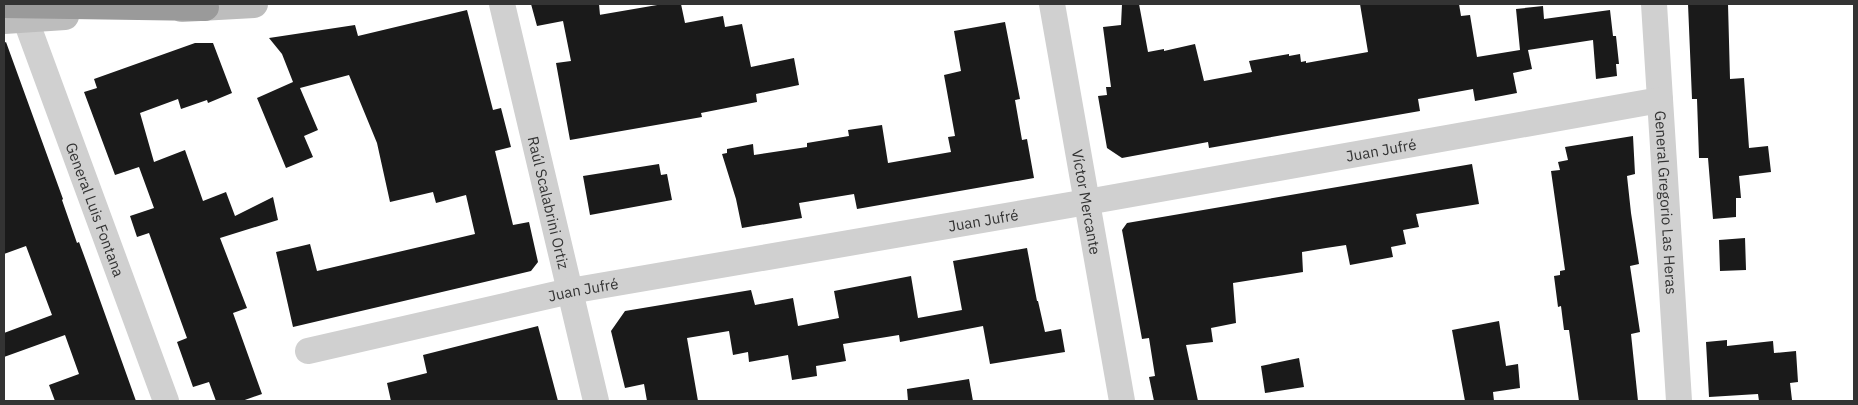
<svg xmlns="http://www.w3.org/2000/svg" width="1858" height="405" font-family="'IBM Plex Sans',sans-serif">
	<rect width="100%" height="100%" fill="#fff"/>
	<g fill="#1a1a1a">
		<polygon points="531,4 599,4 600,15 564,21 663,4 681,4 685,23 723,16 725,27 742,24 751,67 794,58 799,85 756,94 757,102 701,113 702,117 570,140 556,63 571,61 563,21 537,26"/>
		<polygon points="1122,4 1139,4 1148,52 1164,49 1164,51 1195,44 1204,81 1252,72 1249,61 1289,54 1289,56 1300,54 1301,62 1306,61 1306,63 1368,52 1360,4 1459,4 1461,16 1470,15 1477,57 1520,50 1516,9 1543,6 1544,19 1610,10 1613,36 1616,36 1619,64 1616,64 1617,76 1596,79 1593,40 1528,50 1532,69 1513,73 1517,93 1475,101 1473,89 1418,99 1420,111 1209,148 1208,142 1122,158 1107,148 1098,96 1107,95 1106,87 1111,87 1103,27 1121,25"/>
		<polygon points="1688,4 1728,4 1730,79 1744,78 1749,148 1768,146 1771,172 1739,176 1741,198 1736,198 1736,217 1713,219 1708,158 1699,158 1697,99 1692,99"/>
		<polygon points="467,10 493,110 501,108 511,147 495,151 513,225 529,222 538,262 531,271 293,327 276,252 310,244 317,271 475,234 466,195 436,203 433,192 390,202 377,143 349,75 300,88 318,130 304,136 313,157 286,168 257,98 293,82 282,54 269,38 355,25 358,36"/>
		<polygon points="1005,22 1020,99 1015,100 1022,140 1027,139 1034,178 857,209 854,194 799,203 802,218 742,228 736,199 722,154 727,153 727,149 753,144 754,155 807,147 807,143 849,136 848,130 882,125 888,163 951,152 948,137 955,136 944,75 961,71 954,31"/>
		<polygon points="6,42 63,199 62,200 77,243 79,242 86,261 136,401 55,401 49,385 79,374 65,335 4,357 4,333 52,315 26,246 4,254 4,43"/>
		<polygon points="195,43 213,43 232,93 208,103 207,100 181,109 178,99 140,113 154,162 185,150 203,201 226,192 235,216 273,197 278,220 220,238 247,308 233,313 262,394 242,401 216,401 209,382 193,387 177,342 187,338 149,233 137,237 130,216 154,208 139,167 115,175 84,92 97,88 94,79"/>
		<polygon points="1633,136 1635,174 1627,176 1631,213 1639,264 1630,266 1640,332 1631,334 1638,401 1579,401 1569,330 1564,330 1561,306 1558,307 1554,276 1560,275 1560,271 1565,270 1551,171 1560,170 1558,162 1568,160 1565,147"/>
		<polygon points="659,164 661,175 667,174 672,200 590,215 583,176"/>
		<polygon points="1472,164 1479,204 1416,214 1419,227 1403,230 1406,244 1391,247 1393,257 1350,265 1346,245 1326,248 1302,252 1303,272 1233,283 1236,323 1211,328 1213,342 1186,345 1198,401 1154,401 1149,377 1155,376 1149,338 1142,339 1122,230 1127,223"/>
		<polygon points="1745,238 1746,270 1720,271 1719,240"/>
		<polygon points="1027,248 1037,301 1038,301 1045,332 1061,329 1065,352 990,364 983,326 900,342 899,335 843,344 846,361 816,366 817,376 792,380 788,355 749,362 748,352 733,355 729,331 687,338 698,401 647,401 644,384 625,388 611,331 625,311 751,290 755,305 793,298 798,326 839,318 834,291 911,276 918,318 962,310 953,261"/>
		<polygon points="1499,321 1506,366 1518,364 1520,388 1493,392 1494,401 1465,401 1452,330"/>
		<polygon points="538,326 558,401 391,401 387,383 427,373 423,355"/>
		<polygon points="1727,340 1727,346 1773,341 1774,353 1796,351 1798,382 1790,383 1792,400 1759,401 1758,394 1709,397 1706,342"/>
		<polygon points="1299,358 1304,387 1265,393 1261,366"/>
		<polygon points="969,379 973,401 908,401 907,389"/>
	</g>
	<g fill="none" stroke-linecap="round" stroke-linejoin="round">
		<g stroke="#d0d0d0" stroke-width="26">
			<path id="s1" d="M502 4 596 401"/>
			<path id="s2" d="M1052 4 1122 401"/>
			<path id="s3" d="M1654 4 1679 401"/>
			<path id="s4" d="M25 18 166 401"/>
			<path id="s5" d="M308 351 570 291 1087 202 1660 100"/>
		</g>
		<g stroke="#bdbdbd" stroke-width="28">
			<polyline points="182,8 254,4"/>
			<polyline points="4,20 65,16"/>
		</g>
		<polyline stroke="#9a9a9a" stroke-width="28" points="4,4 205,7"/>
	</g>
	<g text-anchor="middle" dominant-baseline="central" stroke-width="5" stroke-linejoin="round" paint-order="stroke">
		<g font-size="15" fill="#333" stroke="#fff">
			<text stroke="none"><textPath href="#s5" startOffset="1092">Juan Jufré</textPath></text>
			<text stroke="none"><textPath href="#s1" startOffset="204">Raúl Scalabrini Ortiz</textPath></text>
			<text stroke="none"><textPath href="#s2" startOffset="201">Víctor Mercante</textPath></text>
			<text stroke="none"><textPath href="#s3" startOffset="199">General Gregorio Las Heras</textPath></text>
			<text stroke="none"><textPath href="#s4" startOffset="204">General Luis Fontana</textPath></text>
			<text stroke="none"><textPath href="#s5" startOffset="688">Juan Jufré</textPath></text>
			<text stroke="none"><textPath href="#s5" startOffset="282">Juan Jufré</textPath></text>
		</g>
	</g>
	<rect width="1858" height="405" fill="none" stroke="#333333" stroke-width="10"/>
</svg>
